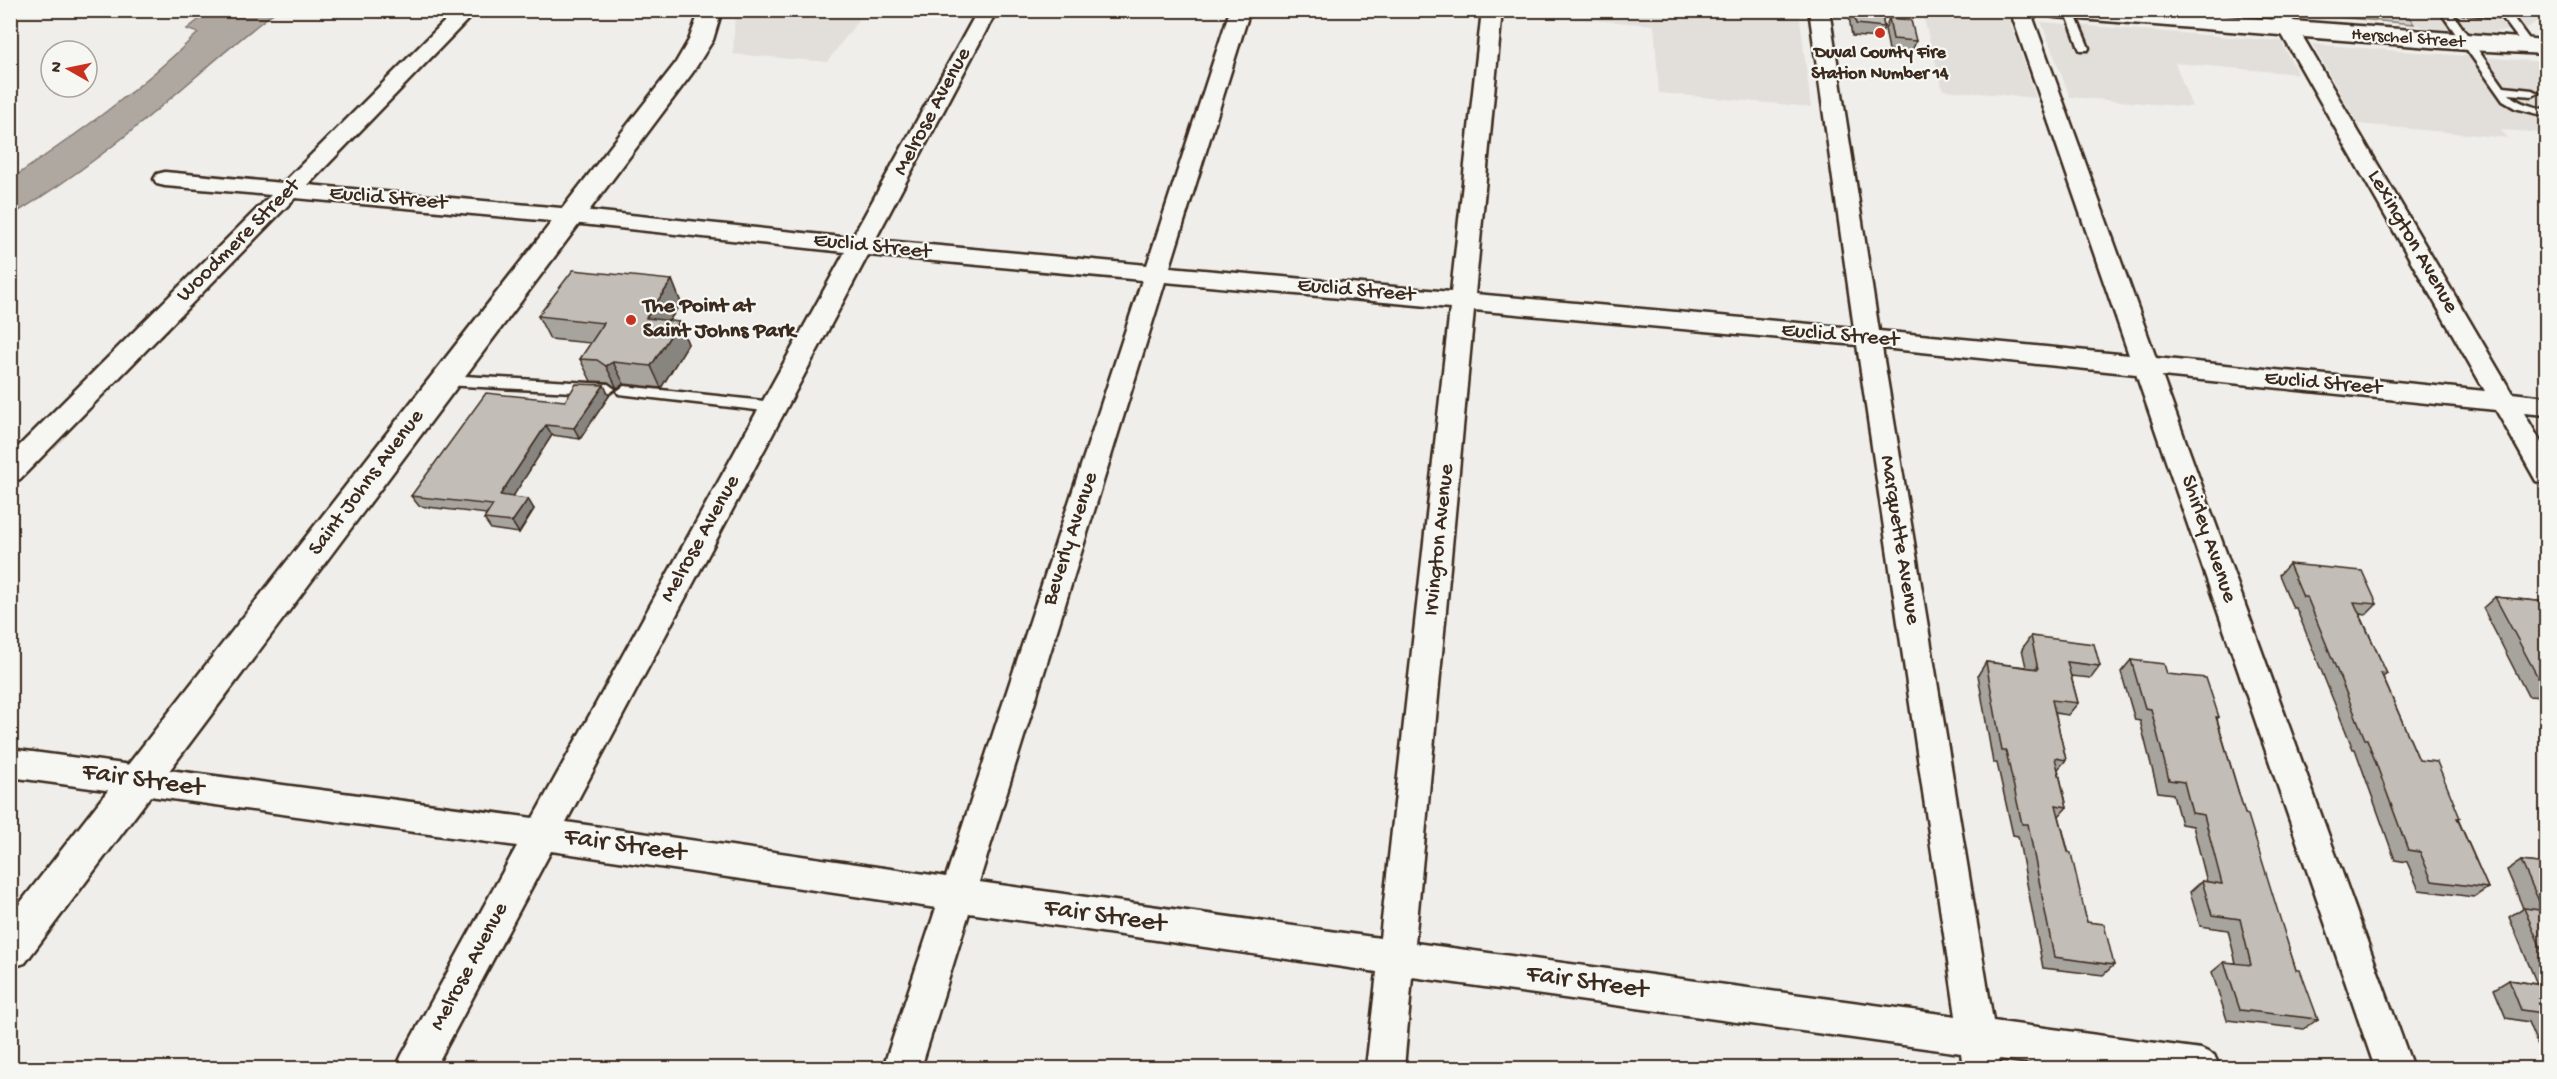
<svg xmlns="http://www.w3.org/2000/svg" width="2557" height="1079" font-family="'Gochi Hand',sans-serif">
	<rect width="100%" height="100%" fill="#efeeea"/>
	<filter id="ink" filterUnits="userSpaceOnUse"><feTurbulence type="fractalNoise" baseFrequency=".0167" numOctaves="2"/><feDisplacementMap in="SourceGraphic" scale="12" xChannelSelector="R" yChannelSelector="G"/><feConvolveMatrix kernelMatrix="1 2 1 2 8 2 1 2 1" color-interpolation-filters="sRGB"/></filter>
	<g filter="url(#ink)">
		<g fill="#e2dfdb">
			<polygon points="2542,10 2544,17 2527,28 2489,33 2437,33 2414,24 2405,11"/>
			<polygon points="735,11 735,10 865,11 827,62 733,54"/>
			<polygon points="1517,11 1799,11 1811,107 1659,93 1654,25 1517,14"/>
			<polygon points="1922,12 2009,18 2036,98 1943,90"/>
			<polygon points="2041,22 2281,41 2298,74 2175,63 2192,107 2070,97"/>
			<polygon points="2312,44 2546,62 2546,133 2501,130 2508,138 2358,124"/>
		</g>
		<polygon fill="#d4d1cc" stroke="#887e75" stroke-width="1.5" points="2309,11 2405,11 2414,24 2315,15"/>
		<path fill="#afa8a1" stroke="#81766d" stroke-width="1.5" d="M210 11H276C216 56 162 109 102 154 72 177 42 197 11 216V179C76 135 141 89 198 33L187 29Z"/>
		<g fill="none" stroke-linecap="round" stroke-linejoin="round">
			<g stroke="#3b2a1e" stroke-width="5">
				<g id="service">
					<polygon points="2065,10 2074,12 2089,48 2088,50 2080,50 2079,48"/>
					<path d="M2439 10H2450L2504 87 2532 90 2538 93 2532 96 2509 94C2519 104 2533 106 2546 110V116L2515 108 2503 101Z"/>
					<polygon points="2457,10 2509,12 2534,46 2529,49 2525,48 2502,17 2462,13"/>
					<polygon points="446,375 608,384 615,389 608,394 446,385 439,380"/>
					<polygon points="624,386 773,402 780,407 773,412 619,394 617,391"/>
				</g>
			</g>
			<g stroke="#3b2a1e" stroke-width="5">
				<path id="minor" d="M456 10H477L308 185 572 209 852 238 978 10H997L875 240 1147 265 1230 10H1250L1170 267 1451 292 1482 10H1502L1475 294 1854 328 1809 10H1829L1879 331 2129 355 2010 10H2030L2156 358 2485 391 2268 10H2287L2512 393 2546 397V415L2524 413 2546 451V484L2536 481 2496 410 2162 376 2413 1068H2375L2136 374 1882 348 1993 1021 2201 1049 2214 1055 2220 1068H2070L1999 1059 2001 1068H1963L1961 1053 1412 977 1404 1068H1366L1377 972 969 913 921 1068H883L936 908 551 851 435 1068H396L402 1055 517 846 10 777V749L533 818 845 252 572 223 295 198 20 479 10 482V455L271 195 165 186 157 184 154 179 157 174 165 172 283 183ZM868 255 1142 280 946 877 566 822ZM1165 282 1450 308 1380 938 979 882ZM1474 310 1857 345 1956 1016 1415 943Z"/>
			</g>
			<g stroke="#3b2a1e" stroke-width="5">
				<polygon id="tertiary" points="700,10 722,10 713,40 693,72 25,963 10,968 10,916 675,64 689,40"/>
			</g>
			<g stroke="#3b2a1e" stroke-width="5">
				<polygon id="secondary" points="2044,10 2147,10 2546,40 2546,54 2468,50 2055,17 2047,15"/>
			</g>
			<use href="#service" fill="#f6f6f2" fill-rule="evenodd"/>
			<use href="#minor" fill="#f6f6f2" fill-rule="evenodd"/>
			<use href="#tertiary" fill="#f6f6f2" fill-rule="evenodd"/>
			<use href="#secondary" fill="#f6f6f2" fill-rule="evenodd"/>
		</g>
		<g fill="#a7a39d" stroke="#3b2a1e" stroke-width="1.5">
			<polygon points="1848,10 1881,10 1884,27 1880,38 1852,36"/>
			<polygon points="1889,18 1916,41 1912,52 1889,50 1885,29"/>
			<polygon points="672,280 681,303 669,321 679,322 688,344 661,388 624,384 617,388 608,382 591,381 580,359 591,343 550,339 538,316"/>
			<polygon points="609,396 580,439 552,435 512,497 534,509 519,533 491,529 484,519 487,514 419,506 411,496 565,401"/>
			<polygon points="2289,564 2377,604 2366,615 2360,614 2387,674 2383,677 2419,760 2460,818 2458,819 2488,888 2474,897 2419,890 2407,862 2395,860 2355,749 2353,749 2296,608 2293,608 2279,575"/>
			<polygon points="2495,597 2547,602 2547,704 2543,697 2528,696 2483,608"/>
			<polygon points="2031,636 2100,666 2091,678 2071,676 2078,703 2068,715 2055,713 2066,760 2058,769 2067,807 2059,816 2087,922 2114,965 2103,975 2043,968 2018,836 2013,835 1997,763 1993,763 1978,675 1986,662 2026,667 2022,649"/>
			<polygon points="2131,660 2167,674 2219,717 2217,719 2245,814 2296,970 2318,1019 2304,1029 2227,1020 2212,972 2224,962 2236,963 2228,930 2200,926 2190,892 2202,881 2207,882 2193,826 2181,824 2173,794 2158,792 2140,721 2135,720 2121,672"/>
			<polygon points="2521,861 2547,864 2547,1054 2541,1053 2528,1022 2506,1018 2494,989 2509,980 2537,984 2509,917 2523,908 2507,870"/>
		</g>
		<g fill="#888480" stroke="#3b2a1e" stroke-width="1.5">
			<polygon points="672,280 681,303 656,340 646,318"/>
			<polygon points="679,322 688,344 661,388 651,366"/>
			<polygon points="613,362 624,384 617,388 606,366"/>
			<polygon points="604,385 609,396 580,439 574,428"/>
			<polygon points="546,425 552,435 507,506 500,495"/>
			<polygon points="528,499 534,509 519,533 512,522"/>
		</g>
		<g fill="#c2bdb7" stroke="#3b2a1e" stroke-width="1.5">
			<polygon points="1854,10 1881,10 1884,27 1856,24"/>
			<polygon points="1889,18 1911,20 1916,41 1893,39"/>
			<polygon points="573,270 672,280 646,318 679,322 651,366 613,362 606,366 597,360 580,359 604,323 538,316"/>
			<polygon points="576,384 604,385 574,428 546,425 500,495 528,499 512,522 484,519 493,505 411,496 486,393 565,401"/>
			<polygon points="2289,564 2362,571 2377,604 2354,602 2387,674 2381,673 2419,760 2437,762 2460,818 2457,818 2488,888 2432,881 2420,852 2408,850 2367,739 2365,739 2307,597 2303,597"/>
			<polygon points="2495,597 2547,602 2547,685 2542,685"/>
			<polygon points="2031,636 2094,644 2100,666 2067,662 2078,703 2052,700 2066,760 2055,758 2067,807 2056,805 2068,852 2071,853 2087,922 2104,924 2114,965 2054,957 2028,824 2022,824 2006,751 2002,751 1986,662 2038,669"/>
			<polygon points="2131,660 2164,664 2167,674 2206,678 2219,717 2216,717 2245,814 2248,815 2296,970 2300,970 2318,1019 2240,1010 2224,962 2251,965 2240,919 2212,915 2202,881 2222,884 2204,815 2192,813 2184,782 2169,780 2151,709 2145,708"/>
			<polygon points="2521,861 2547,864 2547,902 2539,901"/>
			<polygon points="2524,908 2547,911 2547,962"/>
			<polygon points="2509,980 2547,986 2547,1020 2544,1013 2521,1010"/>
		</g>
	</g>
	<g fill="#c8321e" stroke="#f6f6f2" stroke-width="2">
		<circle cx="1880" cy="33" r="6"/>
		<circle cx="631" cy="320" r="6"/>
	</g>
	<g text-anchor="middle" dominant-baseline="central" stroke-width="4.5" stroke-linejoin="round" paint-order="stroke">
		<g font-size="18" fill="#3b2a1e" stroke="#f6f6f2">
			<text transform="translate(2408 39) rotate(4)">Herschel Street</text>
		</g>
		<g font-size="18" font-weight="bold" fill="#3b2a1e" stroke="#f6f6f2">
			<text x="1880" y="53">Duval County Fire<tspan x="1880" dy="21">Station Number 14</tspan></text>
		</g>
		<g font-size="22" fill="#3b2a1e" stroke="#f6f6f2">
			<text transform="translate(933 112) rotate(-62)">Melrose Avenue</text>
			<text transform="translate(388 199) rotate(5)">Euclid Street</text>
			<text transform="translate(239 241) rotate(-45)">Woodmere Street</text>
			<text transform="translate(2412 242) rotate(60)">Lexington Avenue</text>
			<text transform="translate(872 247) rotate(6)">Euclid Street</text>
			<text transform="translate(1356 291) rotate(5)">Euclid Street</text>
			<text transform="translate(1840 336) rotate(5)">Euclid Street</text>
			<text transform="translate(2323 384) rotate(5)">Euclid Street</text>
			<text transform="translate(367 483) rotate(-53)">Saint Johns Avenue</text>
			<text transform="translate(701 539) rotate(-61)">Melrose Avenue</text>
			<text transform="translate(1071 539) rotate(-72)">Beverly Avenue</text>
			<text transform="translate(2208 539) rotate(71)">Shirley Avenue</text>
			<text transform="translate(1440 540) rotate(-84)">Irvington Avenue</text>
			<text transform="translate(1899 540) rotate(81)">Marquette Avenue</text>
			<text transform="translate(470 967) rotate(-62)">Melrose Avenue</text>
		</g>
		<g font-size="22" font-weight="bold" fill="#3b2a1e" stroke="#f6f6f2" text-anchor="start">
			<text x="643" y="307">The Point at<tspan x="643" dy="25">Saint Johns Park</tspan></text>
		</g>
		<g font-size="27" fill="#3b2a1e" stroke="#f6f6f2">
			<text transform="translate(143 781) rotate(8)">Fair Street</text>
			<text transform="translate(625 846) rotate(8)">Fair Street</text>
			<text transform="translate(1105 917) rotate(8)">Fair Street</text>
			<text transform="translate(1587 983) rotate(8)">Fair Street</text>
		</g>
	</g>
	<rect width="2557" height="1079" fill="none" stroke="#f6f6f2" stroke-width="36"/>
	<rect x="18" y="18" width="2521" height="1043" fill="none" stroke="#3b2a1e" stroke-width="2" filter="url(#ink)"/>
	<g transform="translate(69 69) rotate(279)"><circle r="28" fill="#f6f6f2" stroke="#aba49d" stroke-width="1.5"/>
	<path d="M0-4.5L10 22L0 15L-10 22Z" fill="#c8321e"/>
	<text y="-9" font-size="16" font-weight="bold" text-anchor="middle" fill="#3b2a1e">N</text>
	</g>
</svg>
